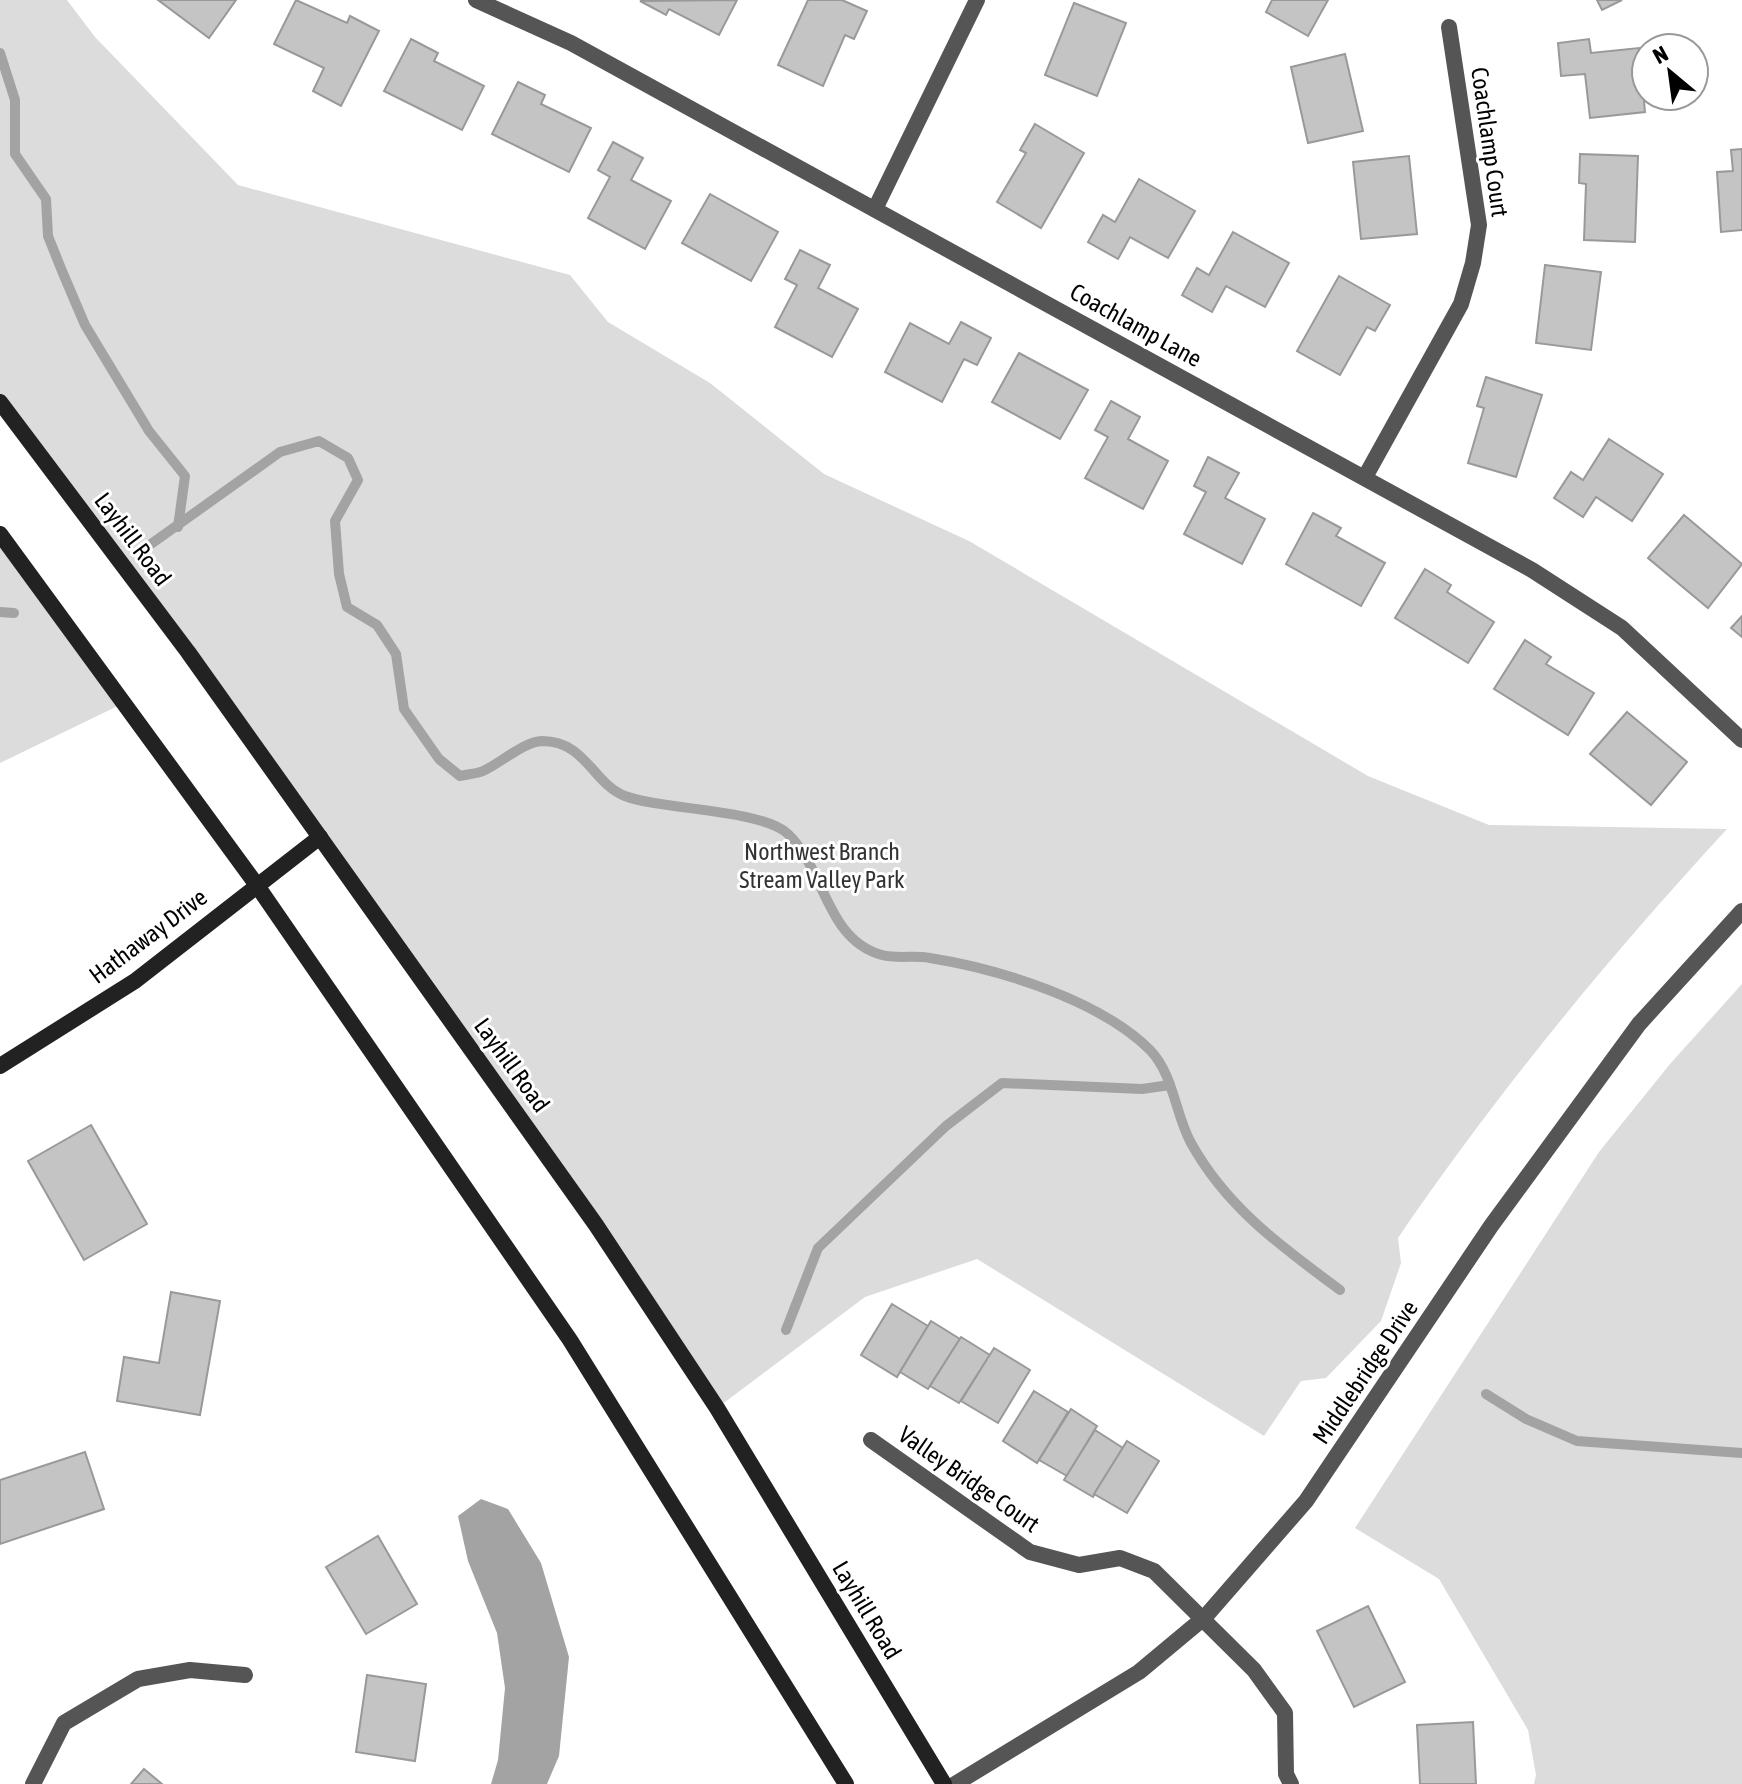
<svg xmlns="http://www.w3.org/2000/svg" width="1742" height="1784" font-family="'Asap Condensed',sans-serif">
	<rect width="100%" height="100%" fill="#fff"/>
	<g fill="#dcdcdc">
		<path d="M0 0H67L95 37 238 185 570 275 608 322 710 383 824 474 969 541 1368 776 1489 825 1727 829C1608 958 1497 1093 1398 1238L1401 1263 1381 1321 1326 1378 1301 1381 1264 1436 977 1259 865 1297 717 1408 596 1225 0 402Z"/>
		<polygon points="0,534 124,703 0,763"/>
		<polygon points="1742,984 1742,1784 1534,1784 1536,1775 1528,1730 1439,1579 1355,1528 1599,1152 1670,1064"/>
	</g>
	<polygon fill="#a3a3a3" points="481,1499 508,1509 541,1563 569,1657 559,1756 547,1784 491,1784 498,1760 505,1688 497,1633 468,1561 458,1516"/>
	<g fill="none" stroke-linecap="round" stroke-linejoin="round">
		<g stroke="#a3a3a3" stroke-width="10">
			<polyline points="0,53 15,100 15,154 46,199 48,236 62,271 85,325 149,431 185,476 178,527"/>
			<path d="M151 544 280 452 319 441 348 458 358 480 335 521 339 574 347 607 377 625 396 654 404 709 439 759 460 776C467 774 476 774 483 771 501 763 523 742 542 741 586 741 593 784 625 796 661 810 762 809 788 834 825 869 826 940 882 955 897 959 914 955 930 958 999 969 1100 1000 1150 1050 1174 1075 1175 1114 1191 1143 1227 1208 1282 1247 1340 1290"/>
			<polyline points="0,612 14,613"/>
			<polyline points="786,1330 818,1248 946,1126 1002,1083 1142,1089 1170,1085"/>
			<polyline points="1486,1394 1526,1419 1577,1441 1742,1453"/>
		</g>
	</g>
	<g fill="#c4c4c4" stroke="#999" stroke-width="2">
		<polygon points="158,0 236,0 209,38"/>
		<polygon points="296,0 347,23 350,16 379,31 341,106 313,91 324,68 274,44"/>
		<polygon points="737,0 719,35 669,9 666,15 640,1"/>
		<polygon points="808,0 842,0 867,11 854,39 845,35 823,86 778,65"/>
		<polygon points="1272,0 1328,0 1308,36 1266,12"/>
		<polygon points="1597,0 1622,0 1602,10"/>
		<polygon points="1074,3 1126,23 1097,96 1045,75"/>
		<polygon points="411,39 438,53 434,61 484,86 462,130 384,91"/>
		<polygon points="1589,39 1591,53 1639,48 1645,112 1590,118 1585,74 1561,76 1558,43"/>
		<polygon points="1345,54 1363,131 1308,143 1291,67"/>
		<polygon points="518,82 545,95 541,104 591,128 569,172 492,134"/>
		<polygon points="1035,124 1084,153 1041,228 997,202 1026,153 1020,150"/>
		<polygon points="613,142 643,158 631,180 671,201 645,249 588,218 610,177 598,170"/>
		<polygon points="1742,149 1742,230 1721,232 1717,172 1733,171 1731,150"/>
		<polygon points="1580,154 1638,156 1635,242 1584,240 1586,184 1579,183"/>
		<polygon points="1409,156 1417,234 1361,239 1353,162"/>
		<polygon points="1139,179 1195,211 1168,258 1130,237 1118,259 1088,242 1103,215 1115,222"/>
		<polygon points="710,194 778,232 751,281 682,243"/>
		<polygon points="1233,232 1289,263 1265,307 1226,286 1212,312 1182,295 1197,268 1209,275"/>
		<polygon points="800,250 830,265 818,288 858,309 832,357 775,327 797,285 785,279"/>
		<polygon points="1545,265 1601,272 1591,350 1536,343"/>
		<polygon points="1339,276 1390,305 1375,331 1367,327 1340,375 1297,351"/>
		<polygon points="961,322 991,338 977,365 964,359 942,402 885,372 910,323 949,344"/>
		<polygon points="1019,353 1088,390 1060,439 992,402"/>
		<polygon points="1486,377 1542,395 1516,477 1468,463 1484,408 1477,406"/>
		<polygon points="1111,401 1140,417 1128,439 1168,461 1143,509 1085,478 1108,437 1095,430"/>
		<polygon points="1609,439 1663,474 1632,521 1596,497 1583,517 1554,498 1571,472 1583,480"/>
		<polygon points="1208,457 1239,473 1225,498 1265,519 1242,564 1184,534 1206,492 1194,486"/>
		<polygon points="1313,513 1341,528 1336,536 1385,563 1361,606 1286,564"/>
		<polygon points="1684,515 1742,564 1708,608 1648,558"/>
		<polygon points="1425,569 1451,585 1447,592 1494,622 1468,663 1395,618"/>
		<polygon points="1742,616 1742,637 1731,628"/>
		<polygon points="1525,640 1551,657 1546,664 1594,693 1568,735 1494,689"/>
		<polygon points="1627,712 1687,762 1651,805 1590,754"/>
		<polygon points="91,1125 147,1224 84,1260 28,1161"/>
		<polygon points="171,1292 220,1301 200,1415 117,1401 124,1357 159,1363"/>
		<polygon points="892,1304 928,1326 897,1377 861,1355"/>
		<polygon points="931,1321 960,1339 928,1389 900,1372"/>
		<polygon points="961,1337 990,1355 959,1403 930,1386"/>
		<polygon points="994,1348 1030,1370 998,1423 961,1401"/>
		<polygon points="1034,1391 1068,1412 1037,1463 1003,1441"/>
		<polygon points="1071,1409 1097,1426 1067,1476 1039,1460"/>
		<polygon points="1095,1430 1123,1448 1093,1497 1064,1480"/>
		<polygon points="1127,1441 1159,1461 1127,1513 1094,1494"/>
		<polygon points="85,1452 104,1509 0,1544 0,1480"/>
		<polygon points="378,1536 417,1604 366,1634 326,1567"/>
		<polygon points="1368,1606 1405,1682 1354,1707 1317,1631"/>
		<polygon points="367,1675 426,1684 415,1761 356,1752"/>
		<polygon points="1473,1722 1476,1784 1420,1784 1417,1725"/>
		<polygon points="144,1769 162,1784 131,1784"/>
	</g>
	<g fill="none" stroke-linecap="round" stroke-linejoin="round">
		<g stroke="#555" stroke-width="16">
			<polyline points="476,0 571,43 1532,570 1622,628 1742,740"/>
			<polyline points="875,209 977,0"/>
			<polyline points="1365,477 1461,304 1473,263 1479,225 1449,27"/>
			<polyline points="871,1440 1030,1552 1079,1565 1120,1558 1154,1571 1254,1670 1285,1713 1286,1774 1291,1784"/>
			<polyline points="33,1784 64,1723 138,1679 190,1670 245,1675"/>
			<polyline points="955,1784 1139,1672 1205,1617 1306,1501 1491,1226 1639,1024 1742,911"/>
		</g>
		<g stroke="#222" stroke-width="16">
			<polyline points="0,402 188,652 596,1225 717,1408 944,1784"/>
			<polyline points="0,534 256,884 570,1340 846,1784"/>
			<polyline points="0,1066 135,981 320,837"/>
		</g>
	</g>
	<g text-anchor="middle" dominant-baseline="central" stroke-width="6" stroke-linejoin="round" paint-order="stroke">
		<g font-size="24" fill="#000" stroke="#fff">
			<text transform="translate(1490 142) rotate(82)">Coachlamp Court</text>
			<text transform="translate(1136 325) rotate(29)">Coachlamp Lane</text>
			<text transform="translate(133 539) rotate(53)">Layhill Road</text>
			<text transform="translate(148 936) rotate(-37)">Hathaway Drive</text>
			<text transform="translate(512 1065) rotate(54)">Layhill Road</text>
			<text transform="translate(1365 1372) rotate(-56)">Middlebridge Drive</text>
			<text transform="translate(969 1479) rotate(35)">Valley Bridge Court</text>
			<text transform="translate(867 1610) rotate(59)">Layhill Road</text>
		</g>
		<g font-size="24" fill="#333" stroke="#fff">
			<text x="822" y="851">Northwest Branch<tspan x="822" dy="28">Stream Valley Park</tspan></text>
		</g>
	</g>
	<g transform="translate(1670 72) rotate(331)"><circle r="38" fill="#ffffff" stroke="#999999" stroke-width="2"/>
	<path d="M0-6L14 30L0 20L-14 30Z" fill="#000000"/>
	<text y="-12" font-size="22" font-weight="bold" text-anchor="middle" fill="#000000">N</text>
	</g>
</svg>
